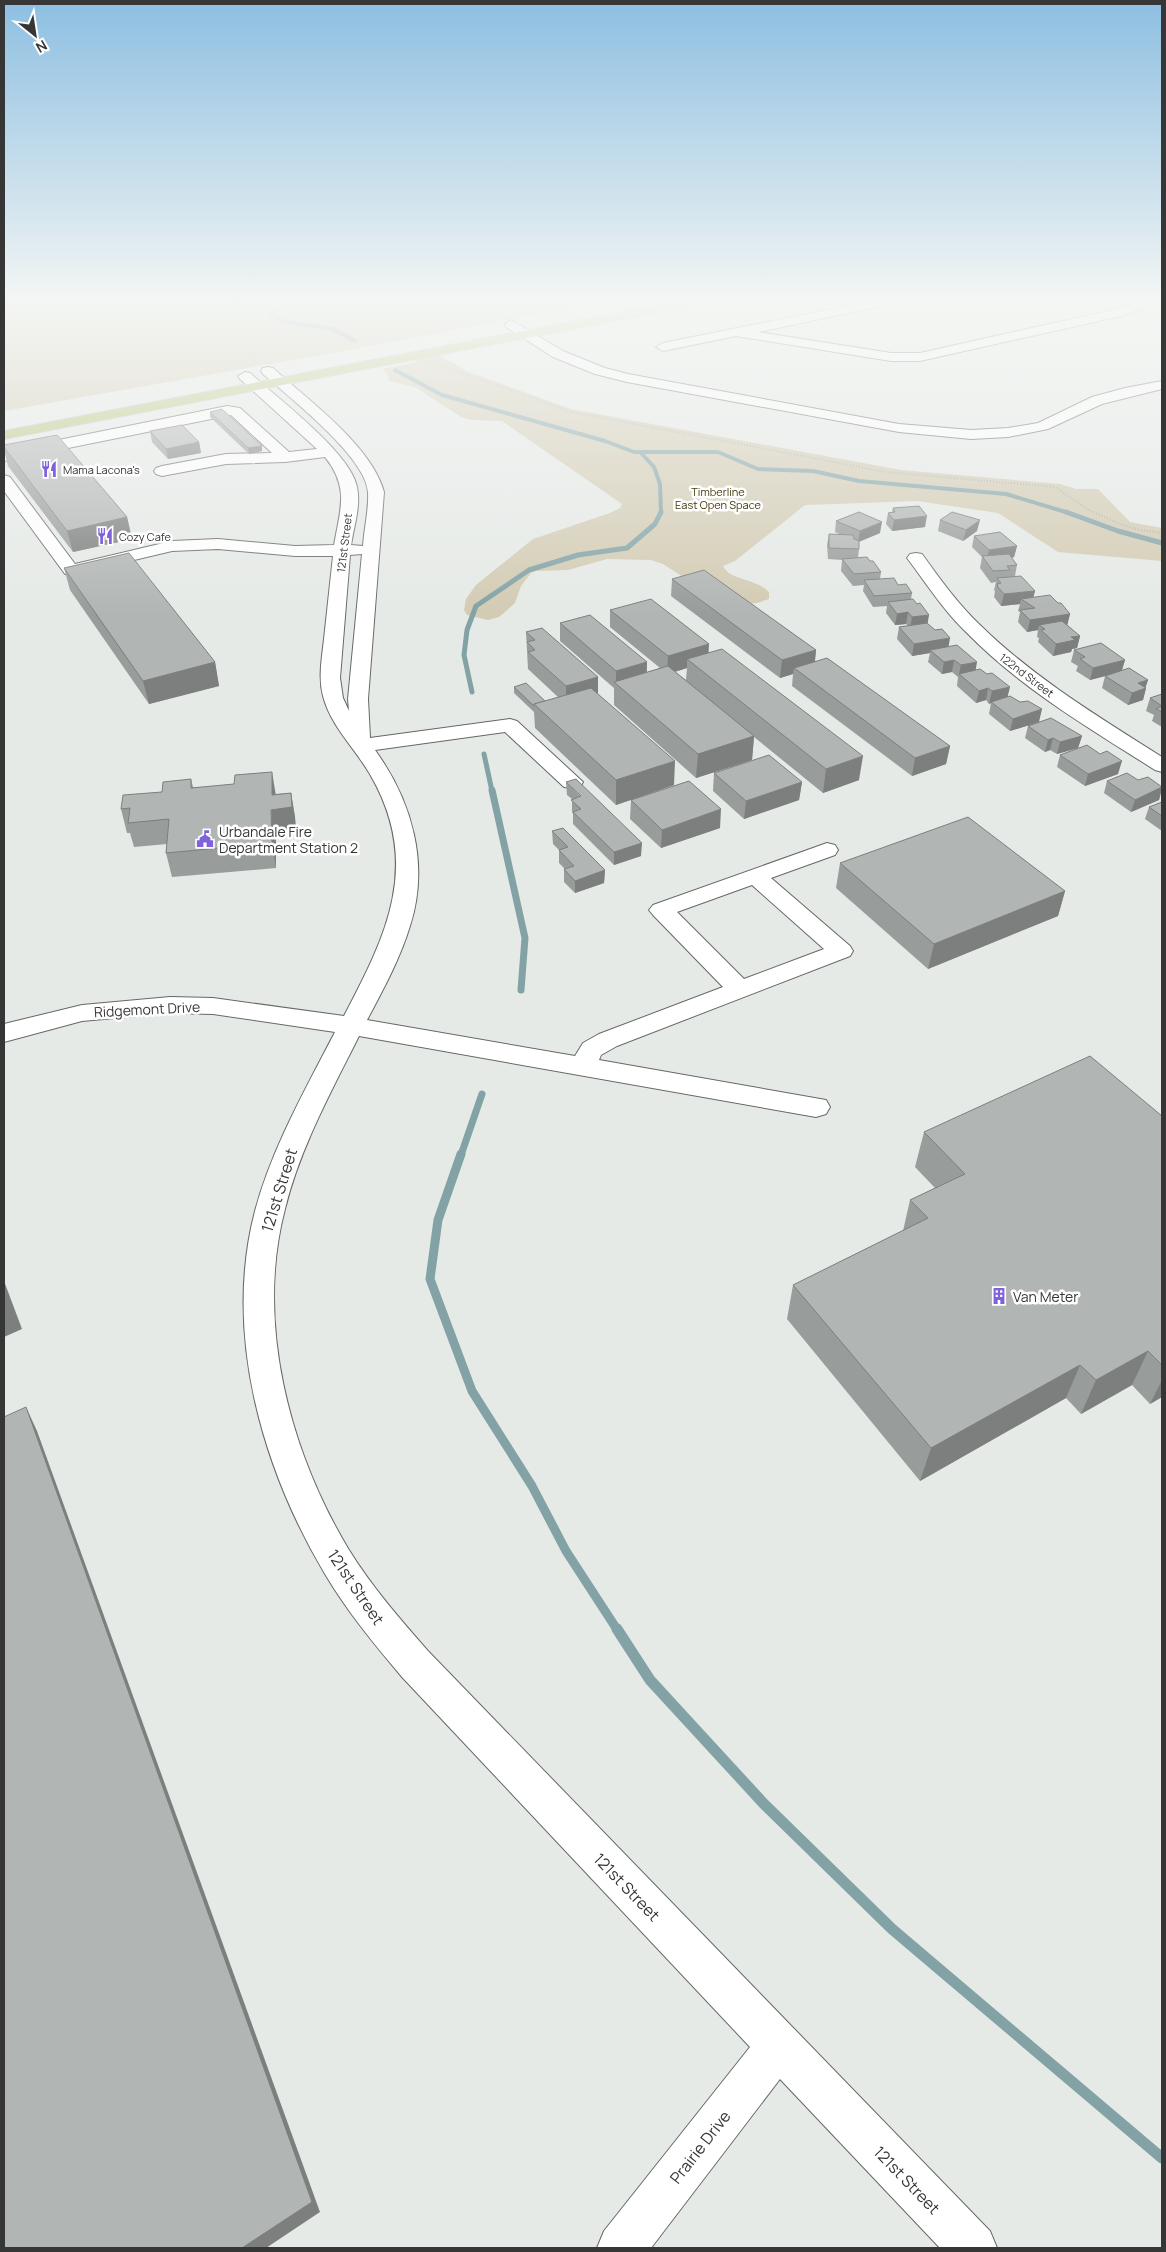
<svg xmlns="http://www.w3.org/2000/svg" width="1166" height="2252" font-family="Manrope,sans-serif">
	<rect width="100%" height="100%" fill="#e6eae7"/>
	<g fill="#d3cbb3">
		<polygon points="4,300 610,300 360,348 4,411"/>
		<path d="M433 352 469 372 571 409 901 470 1060 484 1076 489H1098L1130 522 1162 528V561L1058 552 998 513 917 501 805 505 735 561 723 566C730 581 756 578 769 592V599L757 603 748 604 683 577 663 564 651 560 607 559 568 570 536 571 531 573 521 586 515 603 499 617 488 620 467 615 464 610 466 599 476 585 533 539 610 513 620 508 622 504 502 421 471 420 461 417 415 387 389 381 388 374 382 369 417 362 409 356Z"/>
	</g>
	<g fill="none" stroke-linecap="round" stroke-linejoin="round">
		<g stroke="#83a2a6" stroke-width="4">
			<path d="M200 300 197 302C212 309 229 307 243 300"/>
			<polyline points="270,300 280,304 271,315 287,322 333,329 355,341"/>
			<polyline points="395,370 442,395 605,441 634,452 718,452 758,469 813,471 859,481 1006,494 1069,513"/>
			<polyline points="642,454 654,467 660,484 661,513"/>
		</g>
		<g stroke="#83a2a6" stroke-width="5">
			<polyline points="1066,512 1118,531 1162,543"/>
			<polyline points="472,692 464,655 467,630 476,606 529,570 578,555 627,548 655,524 661,512"/>
			<polyline points="484,754 492,791"/>
		</g>
		<g stroke="#83a2a6" stroke-width="7">
			<polyline points="492,790 525,938 521,990"/>
			<polyline points="461,1155 482,1094"/>
		</g>
		<polyline stroke="#83a2a6" stroke-width="9" points="461,1154 438,1220 430,1279 472,1391 532,1486 566,1551 618,1631"/>
		<polyline stroke="#83a2a6" stroke-width="11" points="617,1629 650,1680 764,1804 892,1929 1162,2158"/>
		<g stroke="#656866" stroke-width="2">
			<g id="minor">
				<polygon points="876,300 898,300 892,304 758,332 891,353 920,353 1112,310 1140,300 1156,300 1154,303 1121,316 920,361 891,361 736,336 663,351 656,347 663,343"/>
				<polygon points="511,320 563,351 605,368 628,374 899,424 971,430 1008,428 1038,423 1092,397 1125,388 1162,381 1162,389 1102,404 1048,429 1008,437 971,439 899,432 627,382 595,374 553,357 506,327 505,324"/>
				<path d="M268 367 273 368C308 400 372 446 384 492L368 699 370 738 510 719 517 721 583 782 580 787 572 788 564 787 505 732 375 750C412 801 430 864 410 926 400 959 383 990 367 1020L575 1056 583 1043 599 1034 723 987 653 915 649 910 653 905 827 843 835 845 838 850 835 855 771 878 850 946 853 951 850 956 617 1046 601 1055 599 1060 826 1100 830 1107 826 1114 816 1117 359 1036C331 1092 300 1148 285 1209 255 1323 290 1452 349 1550 372 1587 400 1619 428 1651L990 2231 997 2248H940L780 2079 651 2248H597L604 2231 750 2047 402 1677C374 1644 347 1611 325 1574 262 1468 223 1333 255 1211 272 1148 305 1090 335 1032L213 1014 170 1013 82 1021 4 1042V1024L82 1005 170 997 213 998 344 1016C386 936 422 865 371 776 356 749 331 727 323 696 318 677 322 658 324 639 327 611 330 583 333 556H295L218 549 172 551 71 575 65 574 4 491V475L10 477 75 564 172 541 218 539 295 546 334 545C340 510 350 488 325 457L285 462 226 464 162 476 156 474 154 471 156 468 162 466 226 454 272 453 231 415 4 461V451L227 406 240 408 289 452 317 449 240 379 238 376 245 372 250 373C277 398 351 453 357 487 361 506 354 526 351 545L363 546C364 529 369 510 368 492 366 457 290 398 263 374L261 371 263 368ZM362 554 348 699 349 711 343 698 340 678 350 555ZM752 885 824 949 744 979 677 912Z"/>
				<path d="M916 553 922 554C940 579 958 604 980 625 1034 678 1099 717 1162 757V772L1155 770C1089 728 1022 689 967 633 945 612 928 586 910 562L907 558 910 554Z"/>
			</g>
		</g>
		<g stroke="#c6c7c6" stroke-width="2">
			<polygon id="major" points="684,300 707,300 701,304 4,439 4,431"/>
		</g>
		<polyline stroke="#acafad" stroke-width="2" stroke-dasharray="1 2" stroke-linecap="butt" points="446,367 571,412 886,472 1055,487 1089,510 1120,524 1140,530 1162,533"/>
		<use href="#minor" fill="#fff" fill-rule="evenodd"/>
		<use href="#major" fill="#b8c47c" fill-rule="evenodd"/>
	</g>
	<g fill="#989c9b" fill-rule="evenodd">
		<polygon points="210,412 262,446 262,451 249,454 210,417"/>
		<polygon points="150,431 199,442 201,453 168,459 152,442"/>
		<polygon points="4,445 127,517 132,539 73,552 8,466 4,450"/>
		<polygon points="893,508 925,527 892,531 886,524 888,513 892,512"/>
		<polygon points="940,520 977,531 963,541 938,531"/>
		<polygon points="836,521 880,533 859,542 859,549 858,558 870,561 881,572 880,579 898,585 912,593 911,599 928,624 949,647 976,670 1039,722 1010,731 989,714 991,703 989,704 986,700 976,703 957,686 958,677 952,672 942,674 928,662 930,653 912,656 897,639 899,627 908,626 906,624 895,625 886,613 887,606 873,607 863,591 864,585 853,586 841,571 842,560 828,559 827,545 829,534 839,534 835,532"/>
		<polygon points="974,536 1017,546 1014,557 1012,558 1017,565 1015,576 1009,577 1035,591 1033,597 1070,614 1067,625 1080,636 1077,648 1072,649 1071,652 1053,656 1038,642 1039,638 1037,637 1038,630 1027,632 1018,622 1020,612 1018,611 1020,604 1001,606 994,597 995,591 994,590 996,582 991,583 980,568 982,557 972,547"/>
		<polygon points="64,568 215,662 219,686 149,704 70,590"/>
		<polygon points="672,579 816,650 815,662 950,746 946,764 912,776 792,686 793,674 780,678 671,596"/>
		<path d="M610 610 708 653 859 780 823 793 754 737 752 760 696 778 614 705V688L560 641V623L647 662V672L660 668 610 627ZM687 668 686 680 675 672Z"/>
		<polygon points="526,632 598,677 598,694 674,785 616,805 535,728 534,712 514,693 514,687 545,701 558,697 528,669"/>
		<polygon points="1074,650 1125,660 1122,671 1148,680 1145,688 1146,688 1143,700 1128,705 1102,688 1105,676 1108,675 1090,680 1076,671 1078,666 1071,662"/>
		<polygon points="1162,694 1162,727 1152,721 1154,715 1146,711 1150,698"/>
		<polygon points="1028,726 1082,736 1078,748 1057,754 1050,750 1045,752 1025,738"/>
		<polygon points="1060,755 1118,774 1085,786 1057,767"/>
		<polygon points="714,773 802,782 799,800 744,819 713,791"/>
		<polygon points="191,779 193,787 276,794 291,793 295,817 296,832 276,835 276,868 172,877 166,853 167,844 134,847 130,833 127,833 121,809"/>
		<polygon points="1138,780 1162,787 1162,790 1159,800 1131,812 1104,793 1107,781"/>
		<polygon points="566,782 641,856 614,865 573,824 573,814 572,812 572,799 567,795"/>
		<polygon points="631,800 720,828 661,848 630,819"/>
		<polygon points="1162,802 1162,831 1145,819 1149,807"/>
		<polygon points="552,831 605,870 604,883 575,893 564,882 564,869 565,869 559,863 559,850 553,844"/>
		<polygon points="840,863 1065,891 1058,916 928,969 836,888"/>
		<polygon points="1162,1116 1162,1397 1150,1404 1132,1385 1081,1414 1066,1398 920,1481 787,1319 793,1285 903,1231 910,1200 935,1188 915,1167 924,1132"/>
	</g>
	<g fill="#7c7f7e">
		<polygon points="199,442 201,453 168,459 166,449"/>
		<polygon points="262,446 262,451 249,454 248,448"/>
		<polygon points="927,516 925,527 892,531 894,520"/>
		<polygon points="127,517 132,539 73,552 67,531"/>
		<polygon points="980,520 977,531 963,541 966,530"/>
		<polygon points="882,522 880,533 858,542 860,531"/>
		<polygon points="1017,546 1014,557 986,561 989,550"/>
		<polygon points="1035,591 1032,603 1021,599 1020,604 1001,606 1004,594"/>
		<polygon points="908,612 906,624 895,625 897,614"/>
		<polygon points="1070,614 1067,626 1039,625 1038,630 1027,632 1030,620"/>
		<polygon points="929,615 927,627 910,629 912,617"/>
		<polygon points="1080,636 1077,648 1072,649 1071,652 1053,656 1056,644 1071,637"/>
		<polygon points="950,638 948,650 930,650 930,653 912,656 914,644"/>
		<polygon points="709,644 708,662 687,659 687,668 667,674 668,656"/>
		<polygon points="816,650 814,668 794,668 793,674 780,678 782,660"/>
		<polygon points="954,660 952,672 942,674 944,662"/>
		<polygon points="1125,660 1121,672 1090,680 1093,668"/>
		<polygon points="215,662 219,686 149,704 143,681"/>
		<polygon points="647,662 646,680 616,683 616,671"/>
		<polygon points="977,662 975,674 959,674 958,678 961,665"/>
		<polygon points="598,677 598,695 566,704 566,686"/>
		<polygon points="1148,680 1145,689 1146,688 1143,700 1128,705 1132,693 1138,683"/>
		<polygon points="1010,687 1007,699 991,702 991,703 989,704 992,691"/>
		<polygon points="988,688 986,700 976,703 979,691"/>
		<polygon points="1042,709 1039,722 1010,731 1013,719"/>
		<polygon points="754,736 752,760 696,778 698,754"/>
		<polygon points="1082,736 1078,748 1057,754 1060,742"/>
		<polygon points="1053,738 1050,750 1045,752 1048,740"/>
		<polygon points="950,746 946,764 912,776 915,758"/>
		<polygon points="863,756 859,780 823,793 826,769"/>
		<polygon points="675,761 674,785 616,805 616,780"/>
		<polygon points="1122,761 1118,774 1085,786 1088,774"/>
		<polygon points="272,772 276,796 291,793 295,817 296,832 276,835 276,868 272,843"/>
		<polygon points="802,782 799,800 744,819 746,801"/>
		<polygon points="1162,787 1159,800 1131,812 1135,800"/>
		<polygon points="721,809 720,828 661,848 662,830"/>
		<polygon points="642,843 641,856 614,865 614,852"/>
		<polygon points="605,870 604,883 575,893 575,881"/>
		<polygon points="1065,891 1058,916 928,969 934,944"/>
		<polygon points="4,1281 22,1329 4,1337"/>
		<polygon points="1148,1351 1132,1385 1081,1414 1096,1380"/>
		<polygon points="1080,1365 1066,1398 920,1481 931,1448"/>
		<polygon points="1162,1380 1162,1397 1150,1404"/>
		<polygon points="26,1407 37,1431 320,2212 266,2248 242,2248"/>
	</g>
	<g fill="#b1b5b4" stroke="#7c7f7e">
		<polygon points="222,409 262,446 248,448 210,412"/>
		<polygon points="182,425 199,442 166,449 150,431"/>
		<polygon points="57,435 127,517 67,531 4,447 4,445"/>
		<polygon points="919,506 927,516 894,520 888,513 895,512 893,508"/>
		<polygon points="859,512 882,522 860,531 836,521"/>
		<polygon points="952,512 980,520 966,530 940,520"/>
		<polygon points="1000,532 1017,546 989,550 974,536"/>
		<polygon points="829,534 853,535 854,539 859,541 859,549 829,548"/>
		<polygon points="129,553 215,662 143,681 64,568"/>
		<polygon points="1009,554 1017,565 1007,566 1010,570 993,571 982,556"/>
		<polygon points="867,557 870,561 873,561 881,572 854,574 842,559"/>
		<polygon points="704,570 816,650 782,660 672,579"/>
		<polygon points="1021,576 1035,591 1004,594 997,586 998,586 997,584 1001,583 997,578"/>
		<polygon points="894,578 898,585 906,584 912,593 874,596 864,580"/>
		<polygon points="1050,595 1058,603 1061,603 1070,614 1030,620 1020,610 1035,608 1021,599"/>
		<polygon points="651,599 709,644 668,656 610,610"/>
		<polygon points="913,599 917,604 920,603 929,615 912,617 908,612 897,614 888,602"/>
		<polygon points="590,615 647,662 616,671 560,623"/>
		<polygon points="1062,621 1080,636 1071,637 1075,640 1056,644 1041,630 1045,629 1039,625"/>
		<polygon points="927,623 935,630 942,629 950,638 914,644 899,627"/>
		<polygon points="542,628 598,677 566,686 528,652 535,650 527,642 535,640 526,632"/>
		<polygon points="1101,643 1125,660 1093,668 1080,659 1085,657 1074,650"/>
		<polygon points="957,645 977,662 961,665 954,660 944,662 930,650"/>
		<polygon points="722,649 863,756 826,769 687,659"/>
		<polygon points="827,658 950,746 915,758 794,668"/>
		<polygon points="668,666 754,736 698,754 614,682"/>
		<polygon points="1129,668 1148,680 1138,683 1146,688 1132,693 1105,676"/>
		<polygon points="980,669 987,674 992,673 1010,687 992,691 988,688 979,691 959,674"/>
		<polygon points="526,683 545,701 534,704 534,706 514,687"/>
		<polygon points="591,688 675,761 616,780 534,704"/>
		<polygon points="1162,694 1162,706 1150,698"/>
		<polygon points="1010,696 1020,702 1028,701 1042,709 1013,719 991,702"/>
		<polygon points="1162,706 1162,712 1156,709"/>
		<polygon points="1051,718 1082,736 1060,742 1053,738 1048,740 1028,726"/>
		<polygon points="1087,745 1100,754 1107,751 1122,761 1088,774 1060,755"/>
		<polygon points="769,755 802,782 746,801 714,773"/>
		<polygon points="272,772 272,795 291,793 292,807 271,810 272,843 166,853 169,819 128,823 130,808 121,809 123,795 162,792 163,782 191,779 191,788 234,784 235,775"/>
		<polygon points="1127,773 1138,780 1148,777 1162,787 1135,800 1107,781"/>
		<polygon points="576,779 642,843 614,852 573,812 581,809 571,800 581,796 566,782"/>
		<polygon points="689,781 721,809 662,830 631,800"/>
		<polygon points="1162,802 1162,816 1149,807"/>
		<polygon points="968,817 1065,891 934,944 840,863"/>
		<polygon points="563,828 605,870 575,881 564,869 574,866 559,850 568,847 552,831"/>
		<polygon points="1090,1056 1162,1116 1162,1365 1148,1351 1096,1380 1080,1365 931,1448 793,1285 928,1218 910,1200 965,1174 924,1132"/>
		<polygon points="4,1289 6,1295 4,1296"/>
		<polygon points="26,1407 312,2202 242,2248 4,2248 4,1417"/>
	</g>
	<linearGradient id="sky" x2="0" y2="1"><stop stop-color="#8dbfe1"/><stop offset="0.49" stop-color="#f4f6f4"/><stop offset="1" stop-color="#f4f6f4" stop-opacity="0"/></linearGradient>
	<rect width="1166" height="615" fill="url(#sky)"/>
	<defs>
		<g id="restaurant-bare" transform="scale(1.35)"><path d="M-5-6h1v4h1v-4h1v4h1v-4h1v5L-1.5 .5V6h-2V.5L-5-1ZM5-6V6H3V1.5H1.5Q1.5-4 5-6Z" fill="#7f61dc" stroke="#fff" stroke-width="2.5" paint-order="stroke"/></g>
		<g id="civic-bare" transform="scale(1.35)"><path d="M-.6-6.5H3V-4.5H.6V-3L4-1V1h2V6H-6V1h2V-1L-.6-3ZM-1.2 2.5V6h2.4V2.5Z" fill="#7f61dc" stroke="#fff" stroke-width="2.5" paint-order="stroke"/></g>
		<g id="building-bare" transform="scale(1.35)"><path d="M-4-6H4V6H1V3H-1V6H-4ZM-2.5-4.3h1.7v1.8h-1.7ZM.8-4.3h1.7v1.8H.8ZM-2.5-1h1.7V.8h-1.7ZM.8-1h1.7V.8H.8Z" fill="#7f61dc" stroke="#fff" stroke-width="2.5" paint-order="stroke"/></g>
	</defs>
	<g fill-rule="evenodd">
		<use href="#restaurant-bare" x="49" y="469"/>
		<use href="#restaurant-bare" x="105" y="536"/>
		<use href="#civic-bare" x="205" y="839"/>
		<use href="#building-bare" x="999" y="1296"/>
	</g>
	<g text-anchor="middle" dominant-baseline="central" stroke-width="5" stroke-linejoin="round" paint-order="stroke">
		<g font-size="11" fill="#353635" stroke="#fff" text-anchor="start">
			<text x="63" y="469">Mama Lacona's</text>
			<text x="119" y="536">Cozy Cafe</text>
		</g>
		<g font-size="11" fill="#45370c" stroke="#fff">
			<text x="718" y="491">Timberline<tspan x="718" dy="13">East Open Space</tspan></text>
		</g>
		<g font-size="11" fill="#353635" stroke="#fff">
			<text transform="translate(344 543) rotate(-83)">121st Street</text>
			<text transform="translate(1027 675) rotate(37)">122nd Street</text>
		</g>
		<g font-size="14" fill="#353635" stroke="#fff" text-anchor="start">
			<text x="219" y="831">Urbandale Fire<tspan x="219" dy="16">Department Station 2</tspan></text>
			<text x="1013" y="1296">Van Meter</text>
		</g>
		<g font-size="14" fill="#353635" stroke="#fff">
			<text transform="translate(147 1009) rotate(-3)">Ridgemont Drive</text>
		</g>
		<g font-size="16" fill="#353635" stroke="#fff">
			<text transform="translate(279 1190) rotate(-73)">121st Street</text>
			<text transform="translate(356 1587) rotate(56)">121st Street</text>
			<text transform="translate(627 1887) rotate(46)">121st Street</text>
			<text transform="translate(700 2147) rotate(-52)">Prairie Drive</text>
			<text transform="translate(907 2180) rotate(46)">121st Street</text>
		</g>
	</g>
	<rect width="1166" height="2252" fill="none" stroke="#353635" stroke-width="10"/>
	<g transform="translate(35 35) rotate(150)" stroke="#ffffff" stroke-width="4" paint-order="stroke">
	<path d="M0-4L9 19L0 12L-9 19Z" fill="#353635"/>
	<text y="-8" font-size="14" font-weight="bold" text-anchor="middle" fill="#353635">N</text>
	</g>
</svg>
